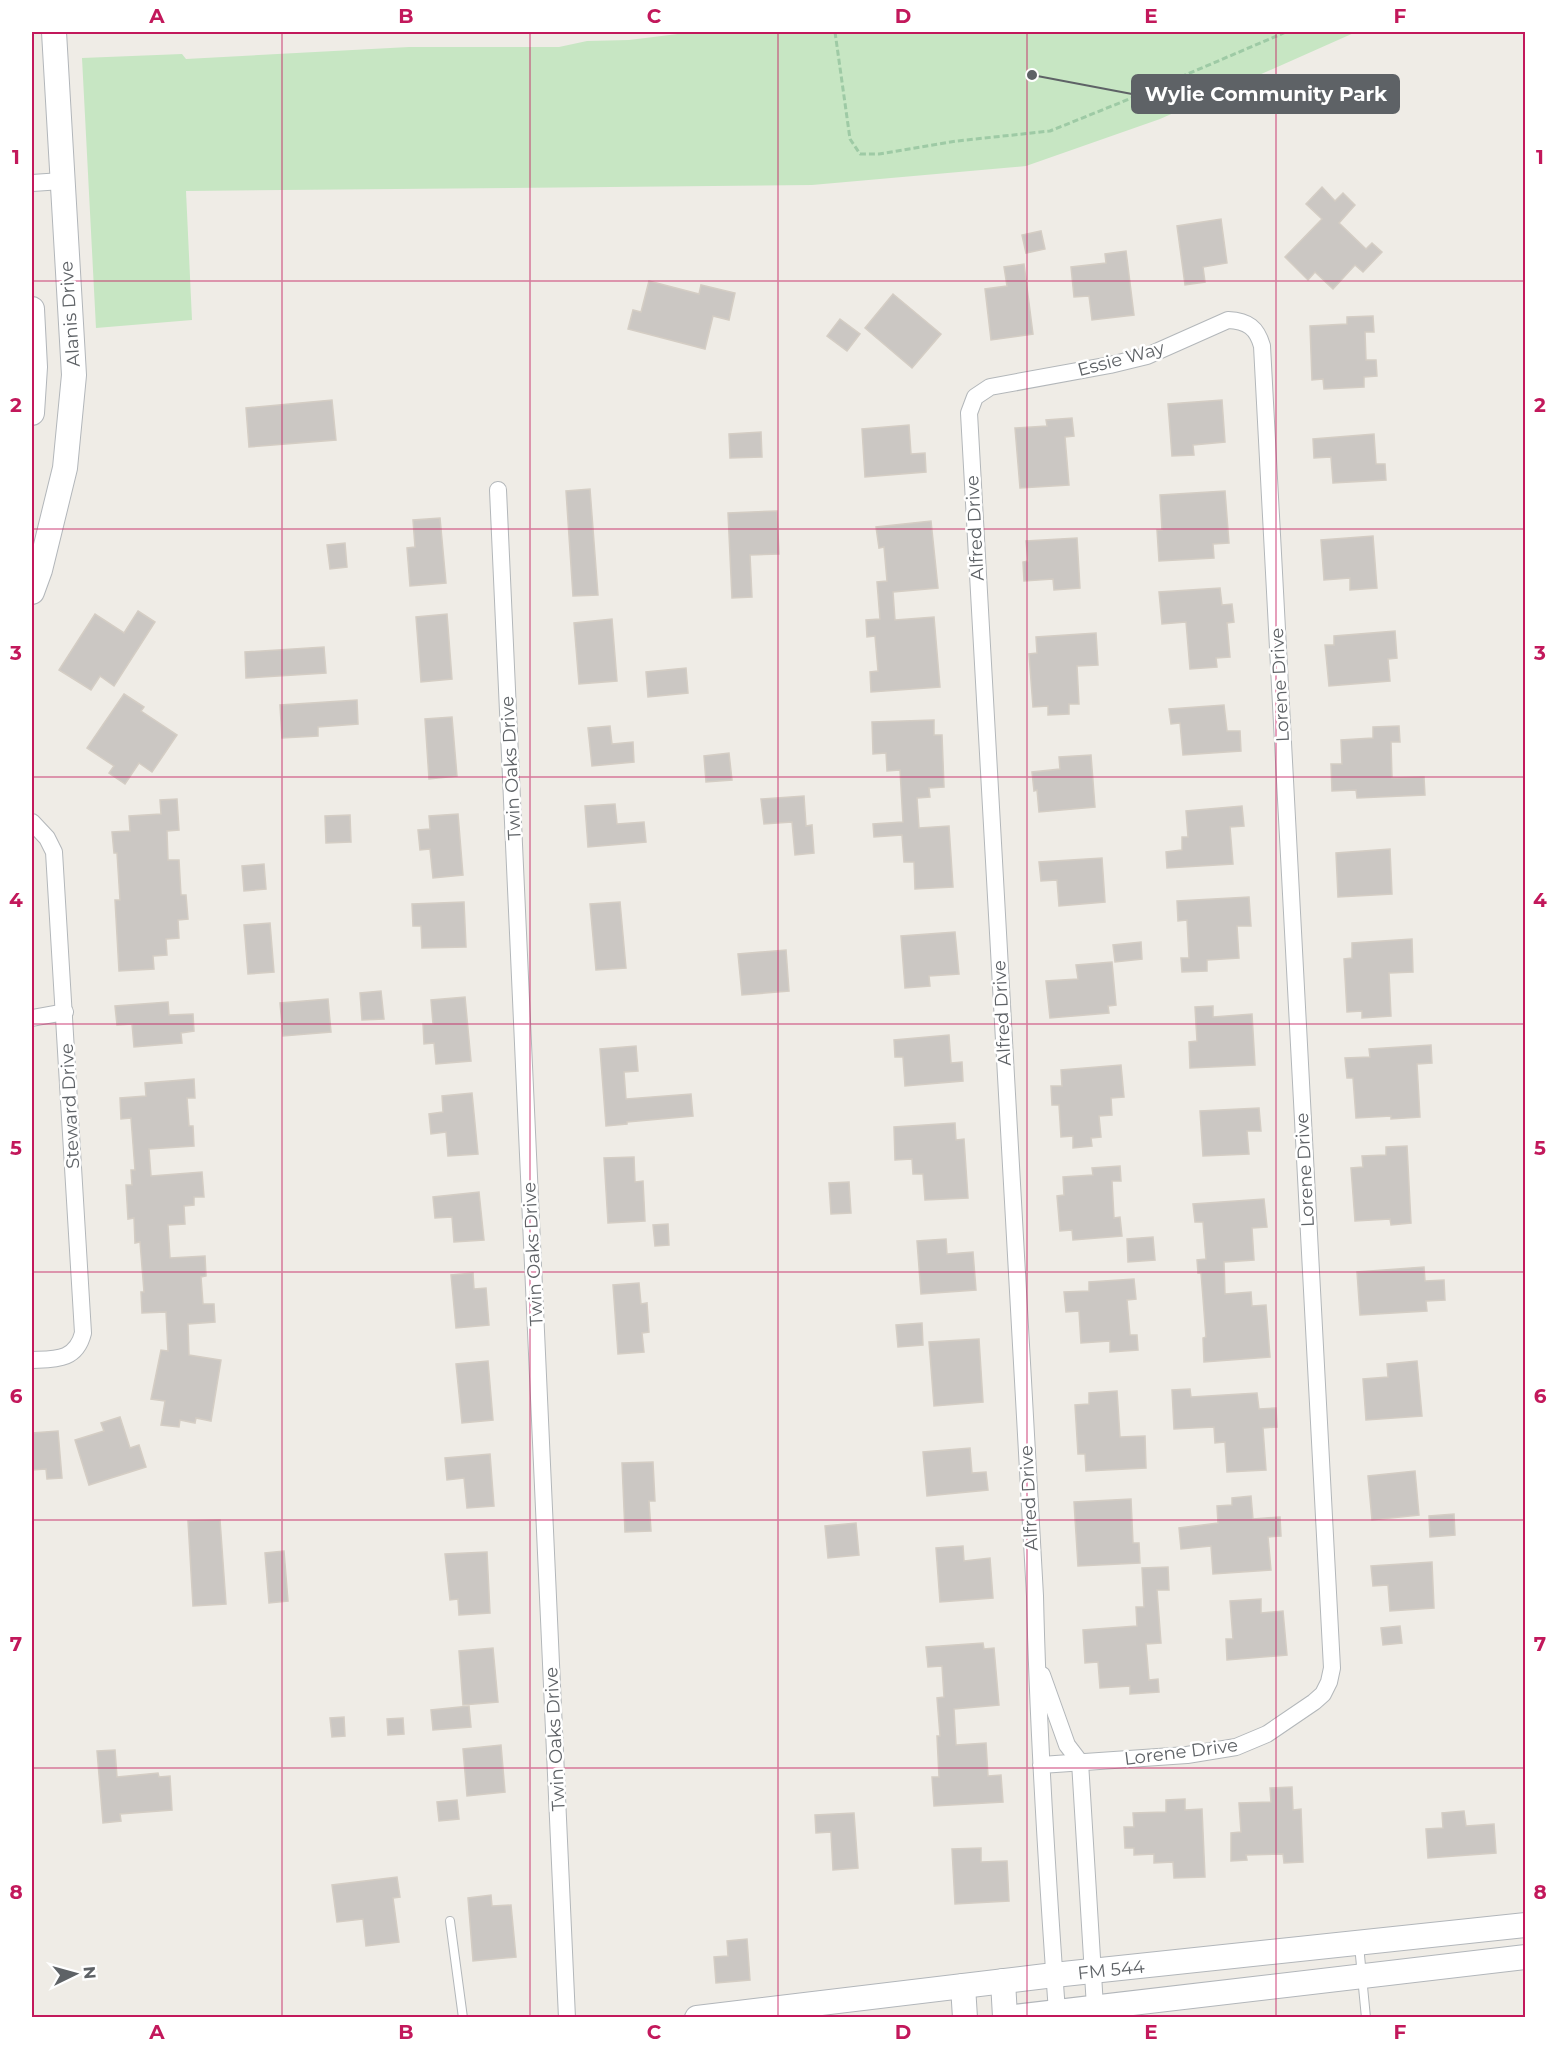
<svg xmlns="http://www.w3.org/2000/svg" width="1557" height="2049" font-family="Montserrat,sans-serif">
	<rect width="100%" height="100%" fill="#efece6"/>
	<polygon fill="#c7e6c3" points="694,32 1356,32 1160,119 1026,166 812,185 186,191 192,320 96,328 82,58 182,54 186,59 409,47 559,47 587,41 629,40"/>
	<g fill="#cbc7c3" stroke="#d4cdc4" stroke-width="1.5">
		<polygon points="1322,187 1335,201 1343,193 1355,205 1339,223 1366,249 1372,243 1382,252 1363,272 1355,265 1333,289 1315,272 1308,280 1285,257 1322,219 1306,204"/>
		<polygon points="1221,219 1227,263 1203,267 1205,282 1185,285 1177,226"/>
		<polygon points="1041,231 1045,249 1026,253 1022,235"/>
		<polygon points="1126,251 1134,315 1092,320 1089,296 1074,297 1071,267 1106,263 1105,254"/>
		<polygon points="1024,264 1033,334 991,340 985,289 1007,286 1004,267"/>
		<polygon points="649,281 699,294 701,285 735,293 729,320 713,316 705,349 628,329 633,310 641,312"/>
		<polygon points="893,294 941,334 912,368 865,328"/>
		<polygon points="1373,316 1374,332 1365,332 1366,360 1376,360 1377,376 1364,377 1364,387 1324,389 1323,379 1312,380 1310,326 1347,324 1347,317"/>
		<polygon points="840,319 860,334 847,351 827,336"/>
		<polygon points="332,400 336,440 249,447 246,408"/>
		<polygon points="1222,400 1225,442 1193,445 1194,455 1172,456 1168,404"/>
		<polygon points="1072,418 1074,436 1065,437 1069,485 1020,488 1015,428 1047,426 1046,420"/>
		<polygon points="909,425 911,454 925,453 926,472 865,477 862,429"/>
		<polygon points="761,432 762,457 730,458 729,434"/>
		<polygon points="1374,434 1376,464 1385,464 1386,480 1333,483 1331,457 1314,458 1313,439"/>
		<polygon points="590,489 598,595 573,596 566,491"/>
		<polygon points="1225,491 1229,543 1213,544 1214,558 1159,561 1157,530 1162,530 1160,495"/>
		<polygon points="777,511 779,554 750,555 752,597 732,598 728,513"/>
		<polygon points="440,518 446,583 410,586 407,548 415,547 413,520"/>
		<polygon points="931,521 938,588 893,592 895,620 934,617 940,687 871,692 870,672 878,671 875,636 867,637 866,620 880,619 877,582 887,581 884,547 879,548 876,527"/>
		<polygon points="1373,536 1377,588 1350,590 1350,578 1324,580 1321,540"/>
		<polygon points="1077,538 1080,588 1054,590 1053,579 1024,581 1023,562 1028,561 1026,541"/>
		<polygon points="345,543 347,567 330,569 327,545"/>
		<polygon points="1220,588 1222,605 1232,604 1234,622 1227,623 1230,657 1216,658 1217,667 1190,669 1186,622 1162,624 1159,592"/>
		<polygon points="138,611 155,622 114,686 100,676 91,690 59,670 95,614 124,633"/>
		<polygon points="447,614 452,679 421,682 416,617"/>
		<polygon points="612,619 617,681 579,684 574,623"/>
		<polygon points="1395,631 1397,658 1388,659 1390,681 1329,686 1325,645 1334,645 1334,636"/>
		<polygon points="1096,633 1098,665 1077,666 1079,704 1069,704 1069,714 1048,715 1048,706 1033,707 1029,654 1037,653 1036,637"/>
		<polygon points="324,647 326,673 246,678 245,652"/>
		<polygon points="686,668 688,693 648,697 646,672"/>
		<polygon points="124,694 144,707 141,711 177,735 152,772 139,763 125,784 109,773 114,766 87,748"/>
		<polygon points="357,700 358,724 318,727 318,736 282,738 280,705"/>
		<polygon points="1224,705 1227,731 1240,731 1241,751 1183,755 1180,723 1171,724 1169,709"/>
		<polygon points="452,717 457,776 429,779 425,719"/>
		<polygon points="934,720 934,735 942,735 944,787 929,788 930,797 917,798 919,828 949,826 953,887 915,889 914,862 904,862 902,835 874,837 873,824 903,822 900,770 887,771 886,753 873,754 872,722"/>
		<polygon points="610,726 612,744 633,742 634,762 592,766 588,728"/>
		<polygon points="1399,726 1400,742 1391,742 1392,778 1424,777 1425,795 1357,798 1356,790 1332,791 1331,764 1342,764 1341,740 1373,738 1373,727"/>
		<polygon points="729,753 732,780 706,782 704,756"/>
		<polygon points="1091,755 1095,807 1039,812 1037,790 1034,791 1032,772 1060,769 1059,757"/>
		<polygon points="804,796 806,826 812,825 814,853 795,855 792,822 764,824 761,799"/>
		<polygon points="177,799 179,830 167,831 168,860 179,860 181,895 186,895 188,919 178,920 179,938 166,939 167,955 153,956 154,969 119,971 115,900 120,900 117,853 114,853 112,832 130,831 129,816 161,814 160,800"/>
		<polygon points="615,804 617,824 644,822 646,842 588,847 585,806"/>
		<polygon points="1242,806 1244,826 1230,827 1233,864 1167,868 1166,852 1182,850 1182,837 1188,837 1186,811"/>
		<polygon points="458,814 463,875 433,878 430,849 420,850 418,830 430,829 429,816"/>
		<polygon points="350,815 351,842 326,843 325,816"/>
		<polygon points="1390,849 1392,894 1338,897 1336,853"/>
		<polygon points="1102,858 1105,902 1059,906 1057,880 1041,881 1039,862"/>
		<polygon points="264,864 266,889 244,891 242,866"/>
		<polygon points="1249,897 1251,926 1237,926 1239,958 1207,960 1207,971 1182,972 1181,958 1189,958 1187,920 1178,921 1177,901"/>
		<polygon points="464,902 466,947 422,948 421,926 413,926 412,904"/>
		<polygon points="620,902 626,968 596,970 590,904"/>
		<polygon points="270,923 274,972 248,974 244,925"/>
		<polygon points="955,932 959,974 929,976 930,986 905,988 901,936"/>
		<polygon points="1412,939 1413,972 1389,973 1391,1016 1362,1018 1362,1011 1347,1012 1344,959 1352,958 1352,943"/>
		<polygon points="1141,942 1142,959 1115,962 1113,945"/>
		<polygon points="786,950 789,991 742,995 738,954"/>
		<polygon points="1112,962 1116,1005 1108,1006 1109,1013 1050,1018 1046,981 1078,979 1076,965"/>
		<polygon points="381,991 384,1019 362,1020 360,993"/>
		<polygon points="465,997 471,1061 436,1064 434,1043 424,1044 423,1024 433,1024 431,1000"/>
		<polygon points="328,999 331,1032 283,1036 280,1003"/>
		<polygon points="168,1002 169,1015 193,1014 194,1031 181,1033 182,1043 134,1047 132,1024 117,1025 115,1006"/>
		<polygon points="1213,1006 1213,1017 1252,1014 1255,1065 1190,1068 1189,1042 1197,1041 1195,1007"/>
		<polygon points="949,1035 951,1063 962,1062 963,1081 905,1086 903,1057 895,1057 894,1040"/>
		<polygon points="1431,1045 1432,1063 1417,1064 1420,1117 1391,1119 1391,1116 1356,1118 1353,1078 1347,1078 1345,1058 1370,1057 1369,1049"/>
		<polygon points="636,1046 638,1071 624,1072 626,1099 691,1094 693,1116 627,1122 627,1124 606,1126 600,1049"/>
		<polygon points="1121,1065 1124,1097 1111,1098 1112,1115 1099,1116 1101,1137 1091,1138 1092,1146 1073,1148 1073,1136 1061,1137 1059,1105 1052,1105 1051,1086 1062,1086 1061,1070"/>
		<polygon points="194,1079 195,1098 187,1098 189,1126 193,1126 194,1146 149,1149 151,1176 202,1172 204,1197 194,1197 194,1205 184,1206 185,1224 168,1225 170,1258 205,1256 206,1276 201,1277 203,1304 214,1304 215,1322 188,1324 189,1355 221,1360 211,1421 196,1418 195,1423 180,1420 179,1427 161,1425 165,1401 151,1399 161,1350 168,1351 166,1312 142,1313 141,1292 144,1292 140,1242 135,1243 134,1218 128,1219 126,1185 132,1185 131,1170 135,1170 131,1118 121,1119 120,1098 146,1096 145,1083"/>
		<polygon points="472,1093 478,1154 448,1156 446,1132 431,1134 429,1114 443,1112 442,1096"/>
		<polygon points="1259,1108 1261,1131 1247,1131 1249,1154 1203,1156 1200,1111"/>
		<polygon points="955,1123 956,1140 964,1139 968,1198 925,1200 923,1174 913,1174 912,1159 895,1160 894,1127"/>
		<polygon points="1407,1146 1411,1223 1391,1225 1390,1219 1355,1221 1351,1168 1363,1167 1362,1156 1386,1155 1386,1147"/>
		<polygon points="634,1157 635,1182 643,1181 645,1221 608,1223 604,1158"/>
		<polygon points="1120,1166 1121,1181 1112,1181 1114,1218 1120,1217 1122,1236 1073,1240 1072,1230 1060,1231 1057,1196 1064,1195 1063,1177 1093,1175 1092,1168"/>
		<polygon points="849,1182 851,1213 831,1214 829,1183"/>
		<polygon points="479,1192 484,1240 454,1242 452,1217 435,1218 433,1197"/>
		<polygon points="1264,1199 1267,1227 1252,1228 1254,1260 1224,1262 1225,1294 1251,1292 1252,1306 1266,1305 1270,1357 1204,1362 1203,1338 1206,1337 1201,1273 1198,1273 1197,1260 1206,1259 1203,1222 1195,1222 1193,1204"/>
		<polygon points="668,1224 669,1245 655,1246 653,1225"/>
		<polygon points="1153,1237 1155,1260 1128,1262 1127,1239"/>
		<polygon points="946,1239 947,1254 973,1252 976,1290 921,1294 917,1241"/>
		<polygon points="1424,1267 1425,1281 1444,1280 1445,1300 1426,1301 1427,1311 1360,1315 1357,1272"/>
		<polygon points="473,1273 474,1289 486,1288 489,1325 456,1328 451,1275"/>
		<polygon points="1134,1279 1136,1299 1127,1300 1130,1335 1137,1335 1138,1350 1110,1352 1110,1341 1081,1343 1079,1311 1066,1312 1064,1292 1089,1291 1089,1282"/>
		<polygon points="639,1283 641,1304 647,1303 649,1332 642,1333 644,1352 618,1354 613,1285"/>
		<polygon points="922,1323 923,1345 898,1347 896,1325"/>
		<polygon points="979,1339 983,1402 934,1406 929,1342"/>
		<polygon points="488,1361 493,1420 462,1423 456,1364"/>
		<polygon points="1417,1361 1422,1416 1366,1420 1363,1379 1388,1377 1387,1364"/>
		<polygon points="1190,1389 1191,1397 1257,1393 1259,1409 1276,1408 1277,1427 1263,1428 1266,1470 1227,1472 1225,1442 1215,1443 1214,1427 1174,1429 1172,1390"/>
		<polygon points="1117,1391 1120,1437 1145,1436 1146,1468 1086,1471 1085,1454 1078,1454 1075,1405 1089,1404 1089,1393"/>
		<polygon points="120,1417 130,1448 139,1445 146,1467 89,1485 75,1440 104,1431 101,1423"/>
		<polygon points="58,1431 62,1478 47,1479 46,1469 32,1470 32,1433"/>
		<polygon points="970,1448 972,1473 986,1472 988,1490 927,1496 923,1452"/>
		<polygon points="490,1454 494,1506 467,1508 464,1478 447,1480 445,1458"/>
		<polygon points="653,1462 655,1501 649,1501 651,1531 625,1532 622,1463"/>
		<polygon points="1415,1471 1419,1515 1372,1520 1368,1476"/>
		<polygon points="1251,1496 1253,1519 1280,1517 1281,1536 1268,1537 1271,1570 1213,1574 1211,1546 1181,1549 1179,1528 1218,1523 1217,1506 1232,1505 1232,1498"/>
		<polygon points="1131,1499 1133,1543 1139,1543 1140,1563 1078,1566 1074,1502"/>
		<polygon points="1454,1514 1455,1535 1430,1537 1429,1516"/>
		<polygon points="220,1520 226,1604 193,1606 188,1521"/>
		<polygon points="856,1523 859,1555 828,1558 825,1526"/>
		<polygon points="963,1546 964,1561 990,1558 993,1598 940,1602 936,1548"/>
		<polygon points="284,1551 288,1601 269,1603 265,1553"/>
		<polygon points="487,1552 490,1613 459,1615 458,1599 450,1600 445,1554"/>
		<polygon points="1432,1562 1434,1608 1390,1611 1388,1585 1373,1586 1371,1566"/>
		<polygon points="1168,1567 1169,1590 1157,1590 1161,1643 1146,1644 1149,1680 1158,1679 1159,1692 1130,1694 1130,1686 1100,1688 1098,1662 1085,1663 1083,1630 1137,1626 1136,1607 1144,1607 1142,1568"/>
		<polygon points="1261,1599 1261,1613 1283,1611 1287,1655 1227,1660 1226,1639 1233,1639 1230,1601"/>
		<polygon points="1400,1626 1402,1643 1383,1645 1381,1628"/>
		<polygon points="983,1643 984,1649 994,1648 999,1705 954,1709 956,1745 986,1743 988,1776 1001,1775 1003,1802 934,1806 932,1777 939,1777 937,1736 940,1736 937,1698 944,1697 942,1666 928,1667 926,1647"/>
		<polygon points="493,1648 498,1702 463,1705 459,1651"/>
		<polygon points="469,1706 471,1727 433,1730 431,1710"/>
		<polygon points="344,1717 345,1736 332,1737 330,1718"/>
		<polygon points="403,1718 404,1734 388,1735 387,1719"/>
		<polygon points="501,1745 505,1792 467,1796 463,1749"/>
		<polygon points="115,1750 117,1777 158,1773 159,1777 170,1776 172,1810 120,1814 121,1821 103,1823 97,1751"/>
		<polygon points="1292,1787 1293,1810 1301,1809 1303,1862 1284,1863 1283,1854 1246,1855 1247,1860 1231,1861 1231,1833 1241,1832 1239,1803 1271,1802 1270,1788"/>
		<polygon points="1185,1799 1185,1810 1202,1809 1205,1877 1174,1878 1173,1862 1154,1863 1154,1854 1134,1855 1134,1848 1125,1848 1124,1827 1134,1827 1133,1813 1166,1812 1166,1800"/>
		<polygon points="457,1800 459,1819 439,1821 437,1802"/>
		<polygon points="1464,1811 1466,1826 1494,1824 1496,1853 1428,1858 1426,1829 1443,1828 1442,1813"/>
		<polygon points="854,1813 858,1868 833,1870 831,1832 816,1833 815,1815"/>
		<polygon points="981,1848 981,1862 1007,1861 1009,1901 955,1904 952,1849"/>
		<polygon points="397,1877 400,1897 393,1898 399,1942 366,1946 363,1919 337,1922 332,1885"/>
		<polygon points="491,1895 492,1906 511,1905 516,1957 473,1961 468,1898"/>
		<polygon points="747,1939 750,1980 716,1983 714,1957 728,1956 727,1941"/>
	</g>
	<g fill="none" stroke-linecap="round" stroke-linejoin="round">
		<g stroke="#b3b7ba" stroke-width="10">
			<g id="lane">
				<polyline points="450,1921 463,2018"/>
				<polyline points="1359,1945 1366,2018"/>
			</g>
		</g>
		<g stroke="#b3b7ba" stroke-width="18">
			<g id="street">
				<polyline points="32,183 62,181"/>
				<polyline points="498,490 567,2018"/>
				<path d="M32 822 47 838 54 852 83 1333C76 1361 55 1359 32 1360"/>
				<polyline points="32,1018 65,1012"/>
				<polyline points="1042,1675 1067,1745 1080,1762 1095,2007"/>
				<path d="M1041 1765 1187 1755 1236 1747 1267 1734 1314 1702 1323 1694 1329 1682 1332 1668 1262 346C1257 328 1248 321 1228 320L1147 356 1110 365 990 387 975 397 969 413 1035 1596C1038 1735 1047 1873 1057 2012"/>
			</g>
		</g>
		<g stroke="#b2b6ba" stroke-width="26">
			<g id="secondary">
				<polyline points="32,309 35,367 32,413"/>
				<polyline points="32,592 40,570 65,468 74,375 54,32"/>
				<polyline points="1003,1981 1005,2017 1005,2018 1526,1957"/>
				<polyline points="963,1986 965,2018"/>
				<polyline points="697,2018 1054,1975 1526,1925"/>
			</g>
		</g>
		<polyline stroke="#9ecaa5" stroke-width="3" stroke-dasharray="6 3" stroke-linecap="butt" points="835,32 850,139 860,154 879,154 957,141 1050,131 1122,102 1286,32"/>
		<use href="#lane" stroke="#fff" stroke-width="8"/>
		<use href="#street" stroke="#fff" stroke-width="16"/>
		<use href="#secondary" stroke="#fff" stroke-width="24"/>
	</g>
	<path fill="none" stroke="#c2185b" stroke-width="1.5" stroke-opacity="0.55" d="M282 32V2018M530 32V2018M778 32V2018M1027 32V2018M1276 32V2018M32 281H1526M32 529H1526M32 777H1526M32 1024H1526M32 1272H1526M32 1520H1526M32 1768H1526"/>
	<g text-anchor="middle" dominant-baseline="central" stroke-width="5" stroke-linejoin="round" paint-order="stroke">
		<g font-size="18" fill="#5e6266" stroke="#fff">
			<text transform="translate(70 314) rotate(-94)">Alanis Drive</text>
			<text transform="translate(1121 359) rotate(-15)">Essie Way</text>
			<text transform="translate(975 528) rotate(-93)">Alfred Drive</text>
			<text transform="translate(1280 685) rotate(-93)">Lorene Drive</text>
			<text transform="translate(511 768) rotate(-93)">Twin Oaks Drive</text>
			<text transform="translate(1002 1013) rotate(-93)">Alfred Drive</text>
			<text transform="translate(70 1106) rotate(-93)">Steward Drive</text>
			<text transform="translate(1305 1170) rotate(-93)">Lorene Drive</text>
			<text transform="translate(533 1254) rotate(-93)">Twin Oaks Drive</text>
			<text transform="translate(1029 1498) rotate(-93)">Alfred Drive</text>
			<text transform="translate(555 1739) rotate(-93)">Twin Oaks Drive</text>
			<text transform="translate(1181 1752) rotate(-7)">Lorene Drive</text>
			<text transform="translate(1111 1970) rotate(-6)">FM 544</text>
		</g>
	</g>
	<path fill="none" stroke="#5e6266" stroke-width="2" d="M1032 75L1132 94"/>
	<circle fill="#5e6266" stroke="#fff" stroke-width="2" cx="1032" cy="75" r="6"/>
	<rect fill="#5e6266" stroke="#5e6266" stroke-width="2" x="1132" y="75" width="267" height="38" rx="6"/>
	<g font-size="20" text-anchor="middle" font-weight="bold" fill="#fff">
		<text x="1266" y="101">Wylie Community Park</text>
	</g>
	<rect width="1557" height="2049" fill="none" stroke="#ffffff" stroke-width="66"/>
	<g transform="translate(75 1974) rotate(85)" stroke="#ffffff" stroke-width="4.5" paint-order="stroke">
	<path d="M0-4.5L10 22L0 15L-10 22Z" fill="#5e6266"/>
	<text y="-9" font-size="16" font-weight="bold" text-anchor="middle" fill="#5e6266">N</text>
	</g>
	<rect x="33" y="33" width="1491" height="1983" fill="none" stroke="#c2185b" stroke-width="2"/>
	<g font-size="20" text-anchor="middle" font-weight="bold" fill="#c2185b">
		<text x="157" y="23">A</text>
		<text x="406" y="23">B</text>
		<text x="654" y="23">C</text>
		<text x="903" y="23">D</text>
		<text x="1151" y="23">E</text>
		<text x="1400" y="23">F</text>
		<text x="16" y="164">1</text>
		<text x="1540" y="164">1</text>
		<text x="16" y="412">2</text>
		<text x="1540" y="412">2</text>
		<text x="16" y="660">3</text>
		<text x="1540" y="660">3</text>
		<text x="16" y="907">4</text>
		<text x="1540" y="907">4</text>
		<text x="16" y="1155">5</text>
		<text x="1540" y="1155">5</text>
		<text x="16" y="1403">6</text>
		<text x="1540" y="1403">6</text>
		<text x="16" y="1651">7</text>
		<text x="1540" y="1651">7</text>
		<text x="16" y="1899">8</text>
		<text x="1540" y="1899">8</text>
		<text x="157" y="2039">A</text>
		<text x="406" y="2039">B</text>
		<text x="654" y="2039">C</text>
		<text x="903" y="2039">D</text>
		<text x="1151" y="2039">E</text>
		<text x="1400" y="2039">F</text>
	</g>
</svg>
